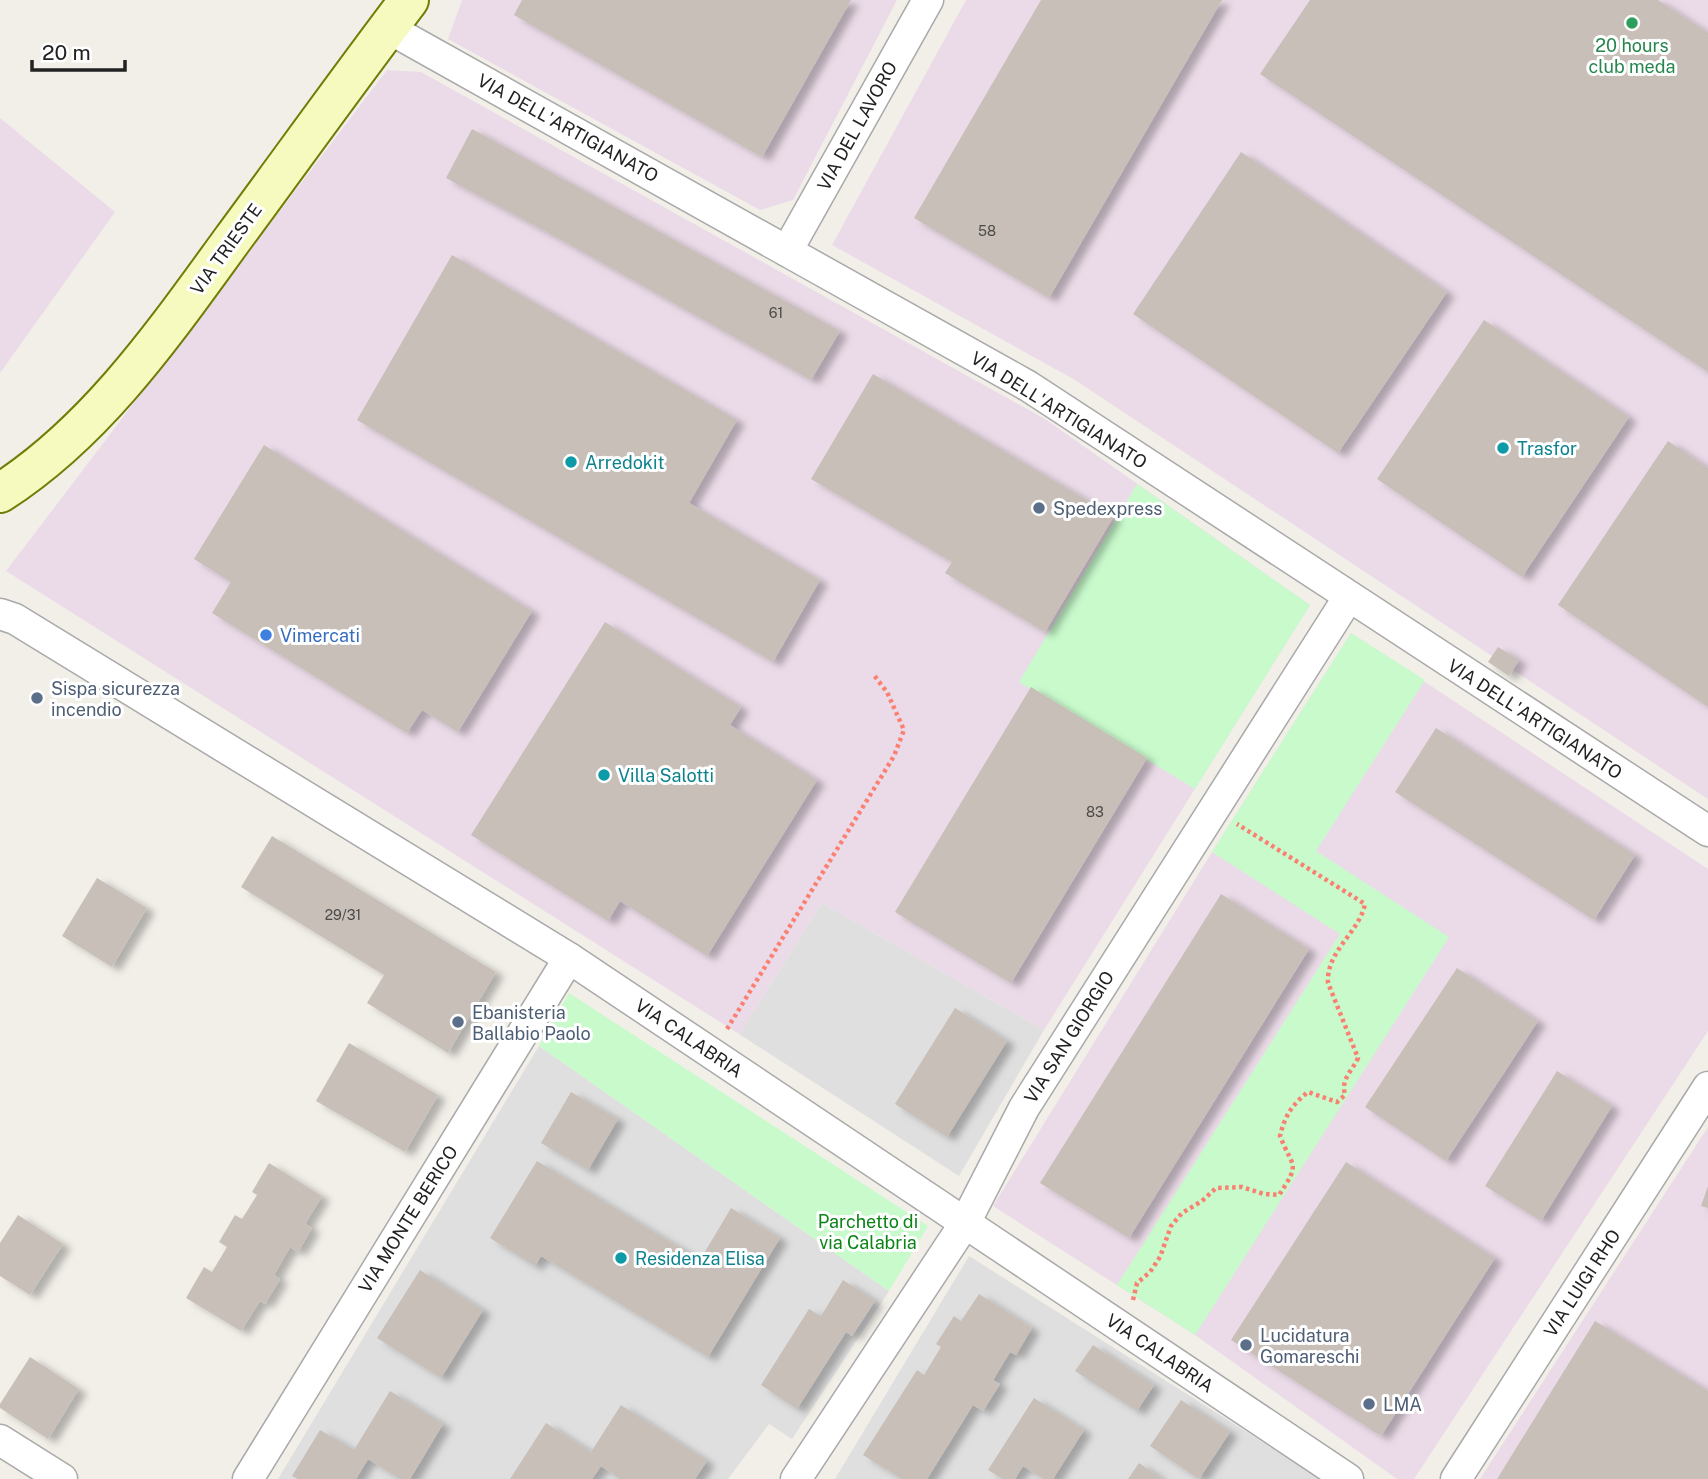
<svg xmlns="http://www.w3.org/2000/svg" width="1708" height="1479" font-family="'Public Sans',sans-serif">
	<defs>
		<filter id="shadow"><feDropShadow dx="8" dy="4.5" stdDeviation="3.5" flood-color="#0004"/></filter>
	</defs>
	<rect width="100%" height="100%" fill="#f2efe9"/>
	<g fill="#e0dfdf">
		<polygon points="822,903 1044,1030 959,1176 739,1034"/>
		<polygon points="539,1046 889,1291 792,1439 769,1424 728,1479 278,1479"/>
		<polygon points="969,1256 1321,1479 835,1479"/>
	</g>
	<g fill="#ebdbe8">
		<polygon points="462,0 897,0 793,200 760,210 448,39"/>
		<polygon points="966,0 1708,0 1708,799 1075,380 832,245"/>
		<polygon points="387,70 421,72 1045,419 1310,605 1044,1030 822,903 739,1034 6,571"/>
		<polygon points="0,118 115,212 0,373"/>
		<polygon points="1351,633 1708,869 1708,1031 1414,1479 1397,1479 1195,1335 993,1206 1212,852"/>
		<polygon points="1708,1127 1708,1479 1480,1479"/>
	</g>
	<g fill="#c8facc">
		<polygon points="1137,484 1310,605 1195,789 1019,682"/>
		<polygon points="1351,633 1425,680 1316,851 1449,937 1195,1335 1117,1285 1340,934 1212,852"/>
		<polygon points="569,993 928,1226 889,1291 539,1046"/>
	</g>
	<g fill="#c7bfb8" filter="url(#shadow)">
		<polygon points="522,0 851,0 762,157 514,15"/>
		<polygon points="1041,0 1222,0 1049,298 914,218"/>
		<polygon points="1310,0 1658,0 1708,33 1708,372 1260,74"/>
		<polygon points="472,129 840,331 811,380 556,237 446,178"/>
		<polygon points="1241,152 1447,292 1338,453 1133,314"/>
		<polygon points="452,255 737,420 689,503 820,580 773,662 357,420"/>
		<polygon points="1484,320 1629,417 1522,577 1377,479"/>
		<polygon points="873,374 1114,516 1045,632 945,573 952,562 811,479"/>
		<polygon points="1668,441 1708,468 1708,707 1558,605"/>
		<polygon points="264,445 532,611 458,732 422,710 407,733 212,613 231,582 194,559"/>
		<polygon points="605,622 741,707 730,725 817,780 707,956 620,901 608,921 471,835"/>
		<polygon points="1498,647 1519,660 1509,676 1488,662"/>
		<polygon points="1031,687 1147,758 1011,983 895,912"/>
		<polygon points="1436,728 1635,855 1594,920 1395,792"/>
		<polygon points="272,836 496,972 448,1053 367,1003 384,975 241,887"/>
		<polygon points="97,878 147,908 112,967 62,936"/>
		<polygon points="1221,894 1309,949 1129,1238 1040,1183"/>
		<polygon points="1457,968 1538,1021 1446,1161 1365,1107"/>
		<polygon points="955,1008 1007,1041 947,1137 895,1104"/>
		<polygon points="349,1043 438,1095 405,1152 316,1101"/>
		<polygon points="1557,1071 1612,1106 1541,1221 1485,1186"/>
		<polygon points="571,1092 618,1119 588,1170 541,1143"/>
		<polygon points="537,1161 700,1260 731,1208 780,1238 708,1357 541,1256 535,1266 490,1238"/>
		<polygon points="1346,1162 1495,1258 1381,1436 1231,1340"/>
		<polygon points="269,1163 322,1196 305,1224 312,1228 298,1252 290,1247 274,1275 280,1279 265,1304 260,1301 241,1331 186,1298 204,1267 212,1272 227,1247 219,1242 235,1215 242,1219 257,1195 252,1192"/>
		<polygon points="1708,1186 1708,1208 1701,1206"/>
		<polygon points="18,1215 63,1244 30,1295 0,1276 0,1243"/>
		<polygon points="420,1270 483,1310 441,1378 377,1338"/>
		<polygon points="843,1280 875,1301 852,1336 846,1332 797,1409 761,1385 809,1309 821,1316"/>
		<polygon points="979,1294 1032,1328 1016,1355 1010,1352 993,1380 1000,1384 983,1411 973,1405 927,1479 902,1479 863,1455 917,1370 924,1375 941,1347 936,1344 954,1316 961,1321"/>
		<polygon points="1595,1321 1708,1391 1708,1479 1497,1479"/>
		<polygon points="1093,1345 1154,1385 1137,1411 1075,1371"/>
		<polygon points="30,1357 79,1389 48,1439 0,1408 0,1404"/>
		<polygon points="390,1391 443,1424 410,1479 400,1479 368,1459 356,1479 298,1479 292,1476 320,1430 354,1450"/>
		<polygon points="1034,1398 1084,1430 1053,1479 1044,1479 1023,1466 1015,1479 1003,1479 988,1470"/>
		<polygon points="1181,1400 1230,1432 1199,1479 1150,1446"/>
		<polygon points="621,1405 707,1461 695,1479 620,1479 601,1466 592,1479 510,1479 546,1423 591,1452"/>
		<polygon points="1139,1463 1162,1479 1128,1479"/>
	</g>
	<g fill="none" stroke-linecap="round" stroke-linejoin="round">
		<g stroke="#a9a9a9" stroke-width="33">
			<g id="street">
				<polyline points="388,28 1028,386 1708,831"/>
				<polyline points="787,251 928,0"/>
				<polyline points="0,614 15,619 569,958 1348,1479"/>
				<polyline points="0,1440 62,1479"/>
				<polyline points="248,1479 569,958"/>
				<polyline points="796,1479 965,1223 1024,1108 1348,598"/>
				<polyline points="1456,1479 1708,1087"/>
			</g>
		</g>
		<g stroke="#707d05" stroke-width="42">
			<path id="secondary" d="M0 493C97 431 165 332 232 240 291 160 349 79 409 0"/>
		</g>
		<g stroke="#fa8072" stroke-width="4.5" stroke-dasharray="3.5 3.5" stroke-linecap="butt">
			<polyline points="727,1029 894,756 904,730 887,692 873,674"/>
			<path d="M1133 1300 1137 1283 1150 1272 1160 1257 1171 1226 1182 1213 1202 1201 1216 1188 1242 1187 1264 1194 1279 1195C1301 1162 1293 1169 1280 1136 1285 1115 1292 1105 1308 1092L1337 1102 1345 1095C1341 1078 1351 1073 1358 1058L1328 983C1326 951 1359 933 1365 904L1237 824"/>
		</g>
		<use href="#street" stroke="#fff" stroke-width="30"/>
		<use href="#secondary" stroke="#f7fabf" stroke-width="38"/>
	</g>
	<circle fill="#2e9e5b" stroke="#fff" stroke-width="2.5" cx="1632" cy="23" r="7"/>
	<g fill="#0f9aa8" stroke="#fff" stroke-width="2.5">
		<circle cx="1503" cy="448" r="7"/>
		<circle cx="571" cy="462" r="7"/>
		<circle cx="604" cy="775" r="7"/>
		<circle cx="621" cy="1258" r="7"/>
	</g>
	<g fill="#5c6f8a" stroke="#fff" stroke-width="2.5">
		<circle cx="1039" cy="508" r="7"/>
		<circle cx="37" cy="698" r="7"/>
		<circle cx="458" cy="1022" r="7"/>
		<circle cx="1246" cy="1345" r="7"/>
		<circle cx="1369" cy="1404" r="7"/>
	</g>
	<circle fill="#3f7fe0" stroke="#fff" stroke-width="2.5" cx="266" cy="635" r="7"/>
	<g text-anchor="middle" dominant-baseline="central" stroke-width="6" stroke-linejoin="round" paint-order="stroke">
		<g font-size="14" fill="#4b4948">
			<text x="987" y="231">58</text>
			<text x="776" y="313">61</text>
			<text x="1095" y="812">83</text>
			<text x="343" y="915">29/31</text>
		</g>
		<g font-size="18" fill="#27864d" stroke="#fff">
			<text x="1632" y="45">20 hours<tspan x="1632" dy="21">club meda</tspan></text>
		</g>
		<g font-size="18" fill="#222" stroke="#fff">
			<text transform="translate(857 126) rotate(-61)">VIA DEL LAVORO</text>
			<text transform="translate(568 128) rotate(29)">VIA DELL'ARTIGIANATO</text>
			<text transform="translate(226 249) rotate(-54)">VIA TRIESTE</text>
			<text transform="translate(1059 410) rotate(32)">VIA DELL'ARTIGIANATO</text>
			<text transform="translate(1535 719) rotate(33)">VIA DELL'ARTIGIANATO</text>
			<text transform="translate(1069 1037) rotate(-58)">VIA SAN GIORGIO</text>
			<text transform="translate(689 1038) rotate(34)">VIA CALABRIA</text>
			<text transform="translate(408 1219) rotate(-58)">VIA MONTE BERICO</text>
			<text transform="translate(1582 1283) rotate(-57)">VIA LUIGI RHO</text>
			<text transform="translate(1160 1353) rotate(34)">VIA CALABRIA</text>
		</g>
		<g font-size="18" fill="#0d838f" stroke="#fff" text-anchor="start">
			<text x="1517" y="448">Trasfor</text>
			<text x="585" y="462">Arredokit</text>
			<text x="618" y="775">Villa Salotti</text>
			<text x="635" y="1258">Residenza Elisa</text>
		</g>
		<g font-size="18" fill="#4e5e75" stroke="#fff" text-anchor="start">
			<text x="1053" y="508">Spedexpress</text>
			<text x="51" y="688">Sispa sicurezza<tspan x="51" dy="21">incendio</tspan></text>
			<text x="472" y="1012">Ebanisteria<tspan x="472" dy="21">Ballabio Paolo</tspan></text>
			<text x="1260" y="1335">Lucidatura<tspan x="1260" dy="21">Gomareschi</tspan></text>
			<text x="1383" y="1404">LMA</text>
		</g>
		<g font-size="18" fill="#366cbe" stroke="#fff" text-anchor="start">
			<text x="280" y="635">Vimercati</text>
		</g>
		<g font-size="18" fill="#0c8416" stroke="#fff">
			<text x="868" y="1221">Parchetto di<tspan x="868" dy="21">via Calabria</tspan></text>
		</g>
	</g>
	<path d="M32 60v10h93v-10" fill="none" stroke="#222222" stroke-width="3.5"/>
	<text x="42" y="60" font-size="21" fill="#222222" stroke="#ffffff" stroke-width="5" paint-order="stroke">20 m</text>
</svg>
